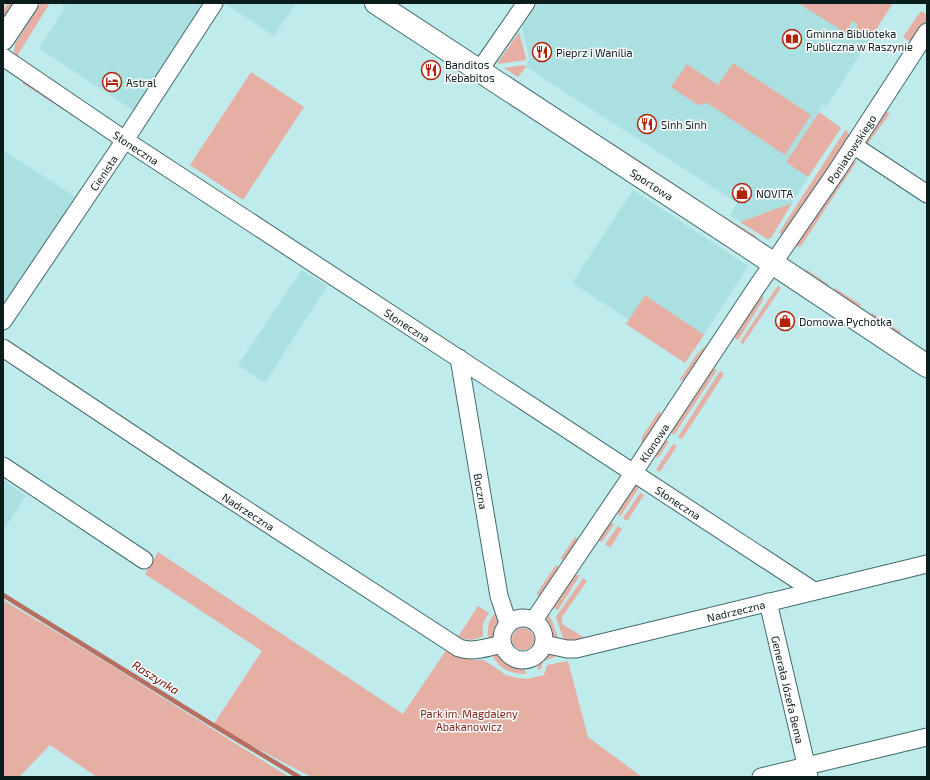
<svg xmlns="http://www.w3.org/2000/svg" width="930" height="780" font-family="'Exo 2',sans-serif">
	<rect width="100%" height="100%" fill="#bfebed"/>
	<g fill="#abe0e3">
		<polygon points="62,3 207,3 137,113 39,48 65,8 61,5"/>
		<polygon points="224,3 296,3 274,36"/>
		<polygon points="538,3 893,3 826,107 822,104 819,112 786,161 808,177 792,203 740,222 730,215 737,203 526,67 529,58 522,27"/>
		<polygon points="3,150 79,199 3,314"/>
		<polygon points="633,190 748,266 704,335 645,295 629,320 582,289 572,283"/>
		<polygon points="302,270 327,286 265,383 238,365"/>
		<polygon points="3,480 26,496 3,531"/>
	</g>
	<g fill="#e5afa4">
		<polygon points="8,3 15,3 3,25 3,10"/>
		<polygon points="41,3 50,3 17,56 14,54 15,44"/>
		<polygon points="798,3 893,3 870,39 856,30 856,28 858,24 852,21 849,27 849,35"/>
		<polygon points="921,11 927,15 927,20 912,43 903,37"/>
		<polygon points="519,32 525,54 526,60 498,64 498,62"/>
		<polygon points="733,63 811,115 785,155 707,103 705,103 704,104 698,105 671,87 687,64 718,85"/>
		<polygon points="523,65 526,67 518,77 504,68"/>
		<polygon points="251,72 304,107 243,200 190,165"/>
		<polygon points="25,80 95,126 93,129 22,83"/>
		<polygon points="819,112 841,128 808,177 786,162"/>
		<polygon points="886,112 890,113 867,145 866,144 865,140 882,114"/>
		<polygon points="846,129 849,135 848,139 785,236 779,233 780,231"/>
		<polygon points="609,141 702,202 700,205 608,143"/>
		<polygon points="857,161 801,246 799,247 795,245 852,162"/>
		<polygon points="792,203 771,238 767,239 740,222"/>
		<polygon points="718,213 756,236 757,240 718,217"/>
		<polygon points="807,270 828,284 824,290 803,274 805,271"/>
		<polygon points="778,286 781,288 743,344 740,342 777,287"/>
		<polygon points="835,288 861,305 857,310 831,293"/>
		<polygon points="645,295 704,335 685,363 626,324"/>
		<polygon points="760,295 763,297 763,300 738,340 735,338 734,336"/>
		<polygon points="872,313 901,332 897,337 869,318"/>
		<polygon points="716,336 683,380 679,381 697,354"/>
		<polygon points="715,369 717,370 674,435 672,433 671,431 711,370"/>
		<polygon points="720,371 724,374 682,439 678,437"/>
		<polygon points="659,411 661,414 662,418 641,446 642,437"/>
		<polygon points="663,441 669,441 658,458 654,455"/>
		<polygon points="673,444 677,446 660,472 656,470"/>
		<path d="M635 486H640L620 517C619 514 618 514 618 511 619 505 631 489 635 486Z"/>
		<polygon points="640,493 644,495 627,521 623,518"/>
		<polygon points="609,523 612,523 614,524 602,542 598,540"/>
		<polygon points="618,526 622,529 610,548 605,544"/>
		<polygon points="575,537 579,540 565,560 560,559"/>
		<polygon points="158,552 403,714 447,649 460,657 473,660 484,660 506,675 518,678 527,679 544,675 547,665 568,661 588,737 642,777 311,777 213,725 262,651 145,574"/>
		<polygon points="556,565 560,568 541,598 538,596 537,593"/>
		<polygon points="574,575 580,575 558,610 553,607"/>
		<polygon points="583,578 587,581 562,617 562,624 585,638 567,641 563,638 556,617"/>
		<polygon points="3,600 96,656 289,777 97,777 50,745 19,777 3,777"/>
		<path d="M478 606 489 613C483 621 482 627 483 636 475 641 466 640 458 637Z"/>
		<path d="M497 612C501 625 500 633 489 640 487 630 487 619 497 612Z"/>
		<path d="M548 615 551 618 559 641 557 642C547 633 544 628 548 615Z"/>
		<circle cx="523" cy="639" r="11"/>
		<path d="M491 651 500 654 511 663 522 666 525 670 526 674C510 674 496 668 491 651Z"/>
		<path d="M554 653H556L555 657 543 661 541 669 538 670C537 657 542 655 554 653Z"/>
	</g>
	<g fill="none" stroke-linecap="round" stroke-linejoin="round">
		<polyline stroke="#b86f61" stroke-width="4.5" points="3,595 213,725 299,777"/>
		<g stroke="#41696b" stroke-width="19">
			<g id="street">
				<path id="s1" d="M3 57 125 140 814 591"/>
				<polyline points="479,71 526,3"/>
				<polyline points="853,145 927,194"/>
				<path id="s2" d="M3 321 125 140 214 3"/>
				<path id="s3" d="M3 348 213 488 459 648C473 653 489 647 502 644"/>
				<path id="s4" d="M459 358 499 596 508 623"/>
				<polyline points="3,466 144,560"/>
				<path id="s5" d="M768 602 809 777"/>
				<circle cx="523" cy="639" r="21"/>
				<path id="s6" d="M534 620 634 472 756 288 836 172 927 32"/>
				<path id="s7" d="M544 644 567 649H576L927 564"/>
				<polyline points="761,777 927,737"/>
			</g>
		</g>
		<g stroke="#41696b" stroke-width="24">
			<g id="secondary">
				<path id="s8" d="M376 3 747 246 927 366"/>
				<polyline points="3,39 27,3"/>
			</g>
		</g>
		<use href="#street" stroke="#fff" stroke-width="17"/>
		<use href="#secondary" stroke="#fff" stroke-width="22"/>
	</g>
	<defs>
		<g id="library-ring" transform="scale(1)"><circle r="9.5" fill="#fff" stroke="#b0220a" stroke-width="1.5"/><path d="M-6-4Q-3-5.5-.7-3.5V5Q-3 3-6 4ZM6-4Q3-5.5 .7-3.5V5Q3 3 6 4Z" fill="#b0220a"/></g>
		<g id="restaurant-ring" transform="scale(1)"><circle r="9.5" fill="#fff" stroke="#b0220a" stroke-width="1.5"/><path d="M-5-6h1v4h1v-4h1v4h1v-4h1v5L-1.5 .5V6h-2V.5L-5-1ZM5-6V6H3V1.5H1.5Q1.5-4 5-6Z" fill="#b0220a"/></g>
		<g id="hotel-ring" transform="scale(1)"><circle r="9.5" fill="#fff" stroke="#b0220a" stroke-width="1.5"/><path d="M-6-4.5h1.5V1H6V5H4.5V3h-9V5H-6ZM-4 0a1.8 1.8 0 1 1 3.6 0ZM.5 0V-2.5h3Q6-2.5 6 0Z" fill="#b0220a"/></g>
		<g id="shop-ring" transform="scale(1)"><circle r="9.5" fill="#fff" stroke="#b0220a" stroke-width="1.5"/><path d="M-5-2.5h2.3a2.7 3.5 0 0 1 5.4 0H5L5.5 6h-11ZM-1.5-2.5h3a1.5 2.3 0 0 0-3 0Z" fill="#b0220a"/></g>
	</defs>
	<g fill-rule="evenodd">
		<use href="#library-ring" x="792" y="39"/>
		<use href="#restaurant-ring" x="542" y="52"/>
		<use href="#restaurant-ring" x="431" y="70"/>
		<use href="#hotel-ring" x="112" y="82"/>
		<use href="#restaurant-ring" x="647" y="124"/>
		<use href="#shop-ring" x="742" y="193"/>
		<use href="#shop-ring" x="785" y="321"/>
	</g>
	<g text-anchor="middle" dominant-baseline="central" stroke-width="3" stroke-linejoin="round" paint-order="stroke">
		<g font-size="11" fill="#0b1c1d" stroke="#fff" text-anchor="start">
			<text x="806" y="33">Gminna Biblioteka<tspan x="806" dy="13">Publiczna w Raszynie</tspan></text>
			<text x="556" y="52">Pieprz i Wanilia</text>
			<text x="445" y="64">Banditos<tspan x="445" dy="13">Kebabitos</tspan></text>
			<text x="126" y="82">Astral</text>
			<text x="661" y="124">Sinh Sinh</text>
			<text x="756" y="193">NOVITA</text>
			<text x="799" y="321">Domowa Pychotka</text>
		</g>
		<g font-size="11" fill="#0b1c1d" stroke="#fff">
			<text stroke="none"><textPath href="#s1" startOffset="161">Słoneczna</textPath></text>
			<text stroke="none"><textPath href="#s6" startOffset="568">Poniatowskiego</textPath></text>
			<text stroke="none"><textPath href="#s2" startOffset="179">Cienista</textPath></text>
			<text stroke="none"><textPath href="#s8" startOffset="330">Sportowa</textPath></text>
			<text stroke="none"><textPath href="#s1" startOffset="485">Słoneczna</textPath></text>
			<text stroke="none"><textPath href="#s6" startOffset="214">Klonowa</textPath></text>
			<text stroke="none"><textPath href="#s4" startOffset="135">Boczna</textPath></text>
			<text stroke="none"><textPath href="#s1" startOffset="809">Słoneczna</textPath></text>
			<text stroke="none"><textPath href="#s3" startOffset="295">Nadrzeczna</textPath></text>
			<text stroke="none"><textPath href="#s7" startOffset="197">Nadrzeczna</textPath></text>
			<text stroke="none"><textPath href="#s5" startOffset="90">Generała Józefa Bema</textPath></text>
		</g>
		<g font-size="11" fill="#7c2315" stroke="#fff">
			<text x="469" y="713">Park im. Magdaleny<tspan x="469" dy="13">Abakanowicz</tspan></text>
		</g>
		<g font-size="12" font-style="italic" fill="#660a00" stroke="#fff">
			<text transform="translate(156 677) rotate(32)">Raszynka</text>
		</g>
	</g>
	<rect width="930" height="780" fill="none" stroke="#0b1c1d" stroke-width="8"/>
</svg>
